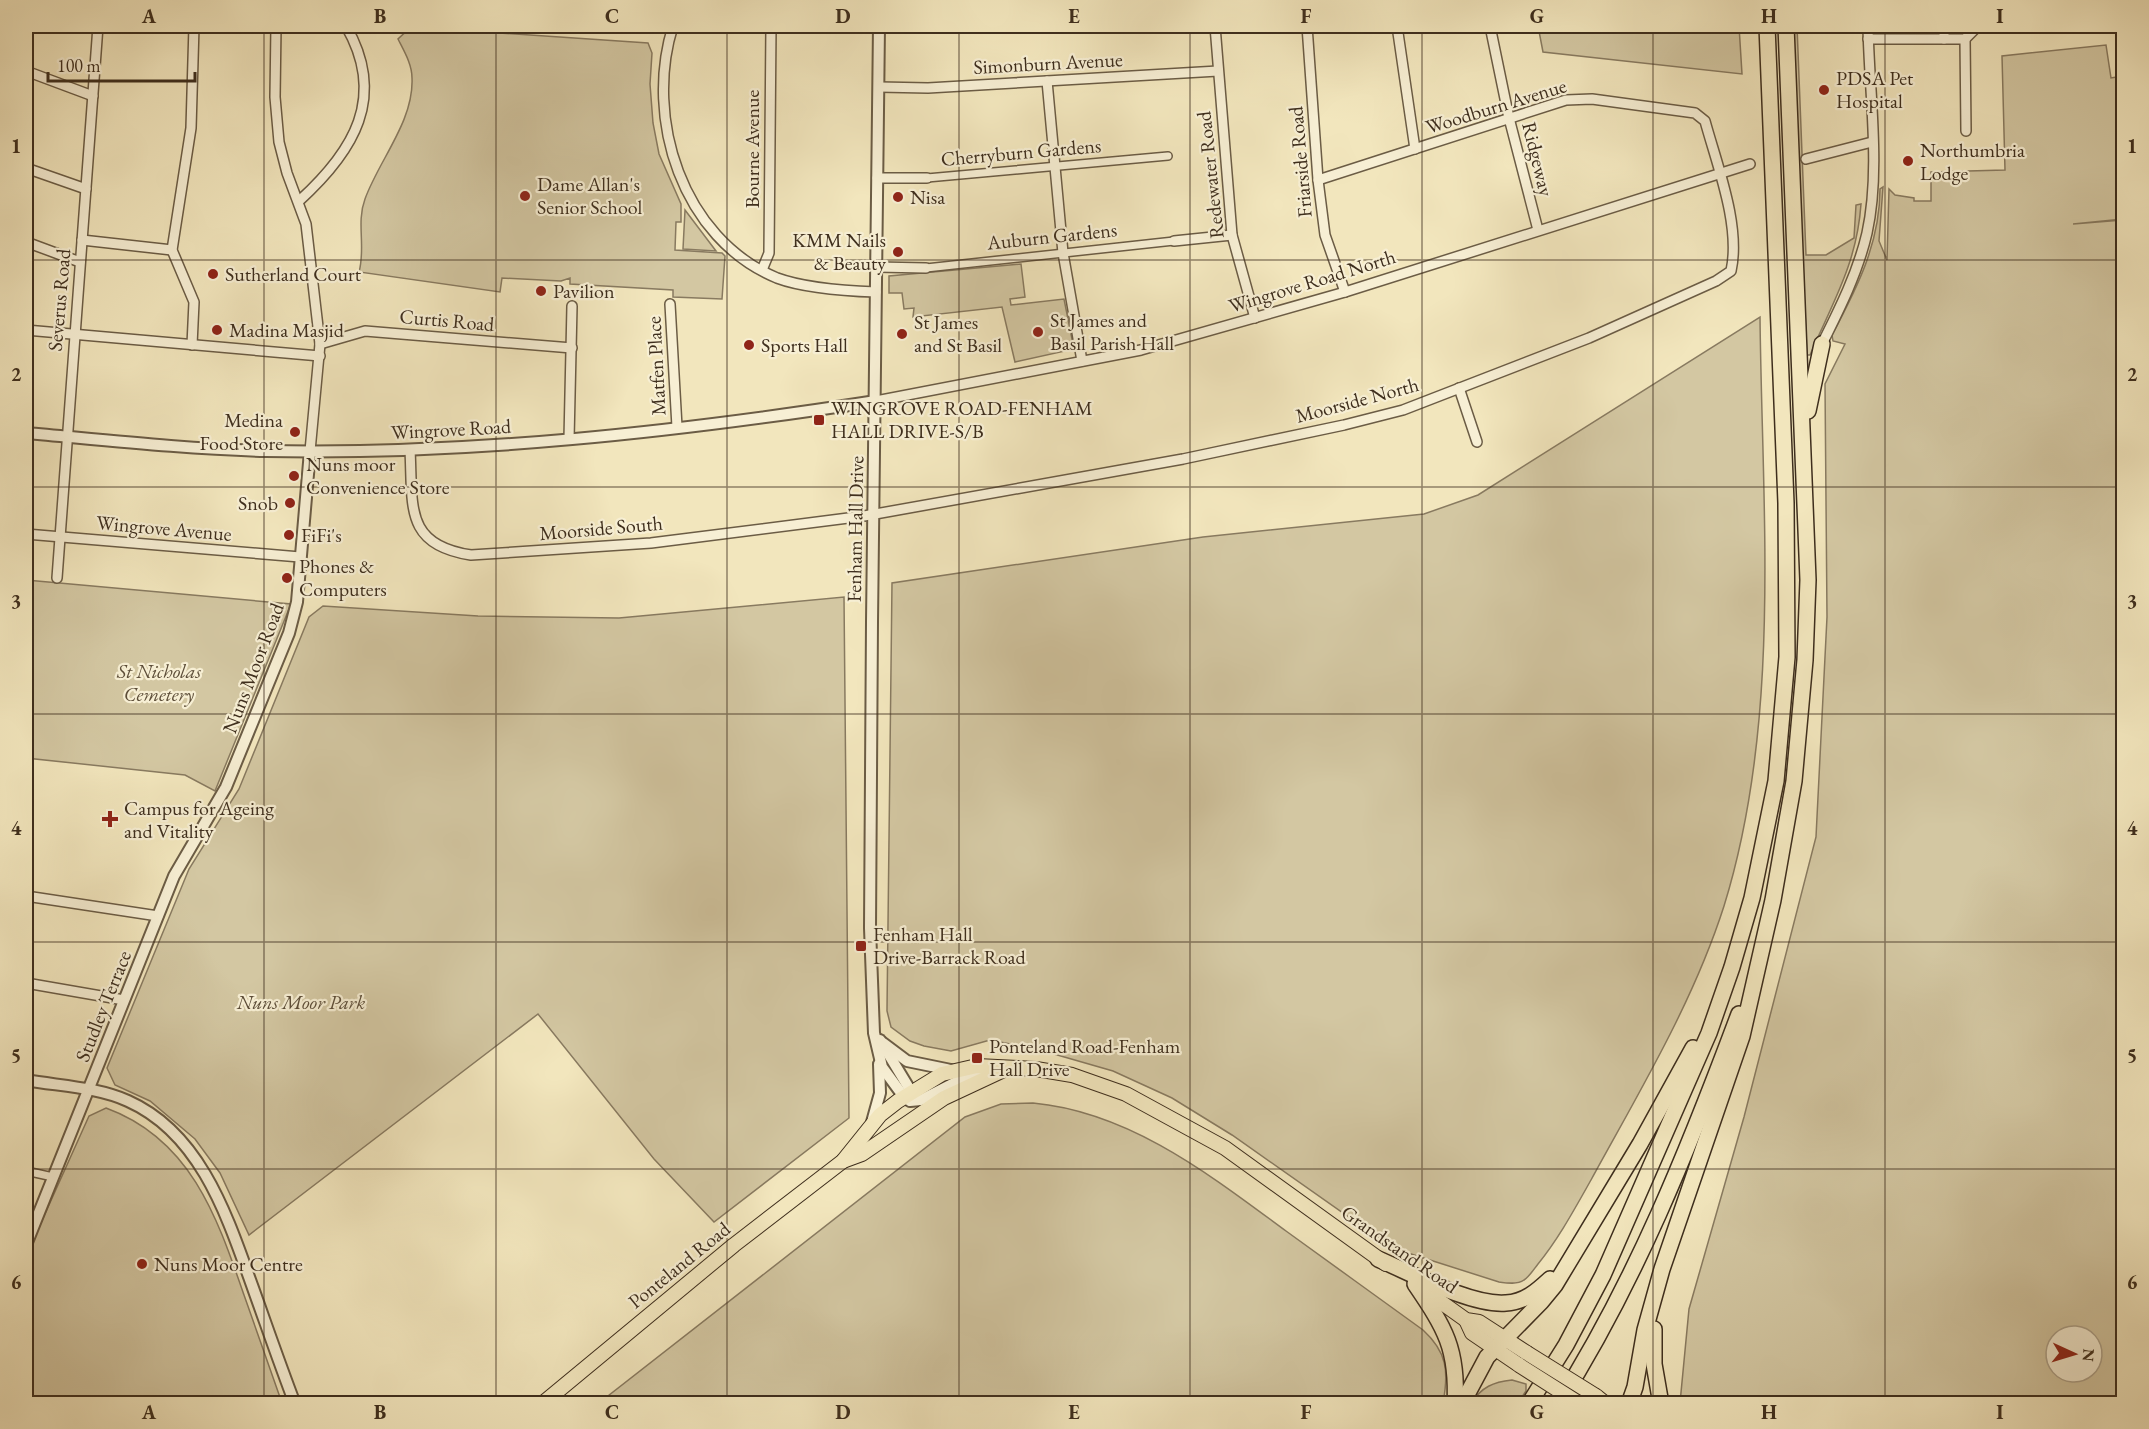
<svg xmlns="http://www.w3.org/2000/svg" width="2149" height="1429" font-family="'EB Garamond',serif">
	<rect width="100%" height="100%" fill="#f2e6bd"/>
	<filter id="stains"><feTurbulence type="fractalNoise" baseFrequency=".00333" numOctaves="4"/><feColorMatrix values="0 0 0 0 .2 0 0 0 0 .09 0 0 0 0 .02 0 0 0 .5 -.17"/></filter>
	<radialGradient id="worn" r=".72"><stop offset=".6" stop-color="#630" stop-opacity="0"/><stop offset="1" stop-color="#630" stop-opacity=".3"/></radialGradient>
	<g fill="#d3c7a2" stroke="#887a60" stroke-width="1.5" fill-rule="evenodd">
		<polygon points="1538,26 1739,26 1742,74 1543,52"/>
		<path d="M1792 26H1797L1806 255H1826L1854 238 1856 205 1861 204C1857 263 1833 302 1810 355H1807Z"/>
		<path d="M411 27 648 43 652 53 650 84 653 123 659 154 681 204V222H676L675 250 722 253 725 256 722 299 673 297V290L570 284V278L561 281 502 278 500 292 359 272C366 247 356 223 365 199 379 160 414 121 412 78 412 64 404 51 398 39Z"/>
		<path d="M2106 45 2111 78 2123 76V219L2073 224 2123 220V1403H1680L1689 1309 1744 1117 1816 837 1827 617 1825 384 1845 344 1833 341 1832 335C1857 288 1880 243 1880 189L1883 187 1879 241 1887 260 1889 189 1895 195 1914 198V201H1931V172L2005 170 2002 56ZM2056 1336H2092V1372H2056Z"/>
		<polygon points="685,210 716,251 683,249"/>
		<polygon points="1021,264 1025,297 1010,299 1011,305 1064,299 1074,349 1015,362 1002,307 913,317 914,308 904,309 902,293 889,293 889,276"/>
		<path d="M1760 317C1762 511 1782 719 1724 906 1693 1003 1639 1092 1591 1180 1574 1210 1559 1238 1538 1264 1534 1269 1529 1277 1524 1280 1517 1285 1506 1283 1499 1282L1408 1253 1373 1234 1232 1135 1172 1098 1113 1071 1040 1050 990 1040 951 1051 924 1046 910 1041 891 1027 887 1011 892 583 1203 537 1424 514 1478 495Z"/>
		<polygon points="26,580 291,604 215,791 185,775 26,758"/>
		<polygon points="844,597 849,1118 714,1222 654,1159 538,1014 249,1235 220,1173 195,1139 150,1101 115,1085 107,1068 189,869 239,789 309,617 323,606 478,616 619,618"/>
		<path d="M1033 1103C1130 1112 1210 1175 1286 1231 1332 1264 1377 1297 1423 1330 1447 1352 1449 1371 1443 1403H599L965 1117 1001 1104Z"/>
		<path d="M106 1108C191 1139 217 1217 244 1295 257 1331 269 1367 282 1403H26V1256L89 1116Z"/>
		<path d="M1512 1380 1526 1384V1391L1518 1403H1471C1482 1387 1493 1382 1512 1380Z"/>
	</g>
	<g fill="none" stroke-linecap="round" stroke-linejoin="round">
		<g stroke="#6b5c45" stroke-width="10">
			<g id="pedestrian">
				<polyline points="927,178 1168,156"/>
				<polyline points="926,268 1174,241"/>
				<polyline points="26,1171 53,1177"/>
			</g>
		</g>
		<g stroke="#6b5c45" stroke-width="12">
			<g id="minor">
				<polyline points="276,26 275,97 279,142 287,173 306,224 320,344 310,451"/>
				<path d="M673 26C644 118 682 239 777 278 804 288 847 291 876 292"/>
				<polyline points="1215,26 1232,235 1255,318"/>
				<polyline points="1307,26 1318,180 1325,235 1345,292"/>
				<polyline points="1397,26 1415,149"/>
				<polyline points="1490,26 1509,118 1538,230"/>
				<polyline points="1944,26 1944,39"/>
				<polyline points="1868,39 1965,39 1978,26"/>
				<polyline points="1965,39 1966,131"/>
				<polyline points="26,71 93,96"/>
				<polyline points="1047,81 1063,253 1082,361"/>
				<polyline points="879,87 928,88 1218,71"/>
				<polyline points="1806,159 1872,142"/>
				<polyline points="26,168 86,189"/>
				<polyline points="877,178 927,178"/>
				<path d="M299 201C354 151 387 97 346 26"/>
				<polyline points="82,240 172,250"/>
				<polyline points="1174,241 1232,235"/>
				<polyline points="26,242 80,262"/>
				<polyline points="877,267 926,268"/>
				<polyline points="762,270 769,253 771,26"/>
				<polyline points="670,304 677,427"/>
				<polyline points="26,330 320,356"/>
				<polyline points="320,344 365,331 572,348"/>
				<path d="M1822 344C1840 308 1858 272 1867 233 1881 170 1869 91 1868 26"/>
				<polyline points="192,345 194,302 172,250 191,128 194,26"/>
				<polyline points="1459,388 1477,442"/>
				<polyline points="876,401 1141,350 1345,292 1750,164"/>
				<polyline points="569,439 572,306"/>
				<path d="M410 450C413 506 404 545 471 555L651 543 864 516 1183 459 1344 425 1403 410 1589 338 1716 281 1731 271C1741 226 1717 165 1705 121L1695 113 1592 99 1566 100 1318 180"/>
				<polyline points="26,534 300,557"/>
				<polyline points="57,578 98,26"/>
				<polyline points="26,896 158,916"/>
				<polyline points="26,983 124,1000"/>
			</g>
		</g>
		<g stroke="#6b5c45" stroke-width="14">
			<g id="tertiary">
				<polyline points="879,26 872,622 870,928 874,1033 882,1067 904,1097 910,1101 921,1100 968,1076 993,1073"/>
				<path d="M26 433C105 440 186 449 266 451 470 455 675 432 876 401"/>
				<polyline points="880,1040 915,1098"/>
				<polyline points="883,1043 907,1061 951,1070"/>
				<path d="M26 1080C59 1086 97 1087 128 1101 202 1134 228 1219 253 1288 267 1327 280 1365 295 1404"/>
				<polyline points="872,1122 880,1093 879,1064"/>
				<polyline points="26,1245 174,876 226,787 289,633 297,602 310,451"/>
			</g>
		</g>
		<g stroke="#3e2e1d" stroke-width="16">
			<g id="primary">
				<polyline points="843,1161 862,1154 944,1098 1006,1069"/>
				<polyline points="1417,1285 1466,1320 1479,1322 1527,1353"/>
				<polyline points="1466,1320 1472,1333 1519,1365"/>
				<polyline points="1596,1396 1606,1404"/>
				<polyline points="542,1404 734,1245 843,1161 880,1115 898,1101 942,1074 977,1066 1036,1069 1072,1075 1126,1094 1225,1148 1386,1264"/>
			</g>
		</g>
		<g stroke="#3e2e1d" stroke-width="18">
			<g id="trunk">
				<polyline points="1808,411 1822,344"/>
				<path d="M1378 1259C1411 1273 1471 1306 1506 1303 1525 1302 1537 1291 1550 1279"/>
				<path d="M1415 1284C1445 1328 1458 1349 1455 1404"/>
				<polyline points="1654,1329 1654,1364 1661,1404"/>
				<polyline points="1462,1404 1487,1357 1541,1302 1555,1285 1640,1144 1693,1048"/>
				<polyline points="1529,1404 1566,1345 1603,1275 1709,1033 1732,967 1752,898 1776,781 1787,657 1786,503 1767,26"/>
				<path d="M1558 1404C1635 1283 1689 1148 1739 1014"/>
				<polyline points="1629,1404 1635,1387 1645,1330 1662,1269 1742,1036 1773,900 1794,781 1805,660 1808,580 1786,26"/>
			</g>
		</g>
		<use href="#pedestrian" stroke="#f7efd4" stroke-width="7"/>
		<use href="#minor" stroke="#f7efd4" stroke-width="9"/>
		<use href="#tertiary" stroke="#f7efd4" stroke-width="10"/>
		<use href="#primary" stroke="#f2e6bd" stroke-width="14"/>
		<use href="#trunk" stroke="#f2e6bd" stroke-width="15"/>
		<g stroke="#3e2e1d" stroke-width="16" stroke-linecap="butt">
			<g id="primary-bridge">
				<polyline points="1527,1353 1596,1396"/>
				<polyline points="1519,1365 1580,1404"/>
			</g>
		</g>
		<use href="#primary-bridge" stroke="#f2e6bd" stroke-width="14"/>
	</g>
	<path fill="none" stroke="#3e2e1d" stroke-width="1.5" stroke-opacity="0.55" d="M264 26V1404M496 26V1404M727 26V1404M959 26V1404M1190 26V1404M1422 26V1404M1653 26V1404M1885 26V1404M26 260H2124M26 487H2124M26 714H2124M26 942H2124M26 1169H2124"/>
	<g fill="#8f2418" stroke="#f7efd4" stroke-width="2">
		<circle cx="1824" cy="90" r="6"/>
		<circle cx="1908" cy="161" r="6"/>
		<circle cx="525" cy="196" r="6"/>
		<circle cx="898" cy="197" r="6"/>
		<circle cx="898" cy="252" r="6"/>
		<circle cx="213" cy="274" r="6"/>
		<circle cx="541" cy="291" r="6"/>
		<circle cx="217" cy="330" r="6"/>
		<circle cx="1038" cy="332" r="6"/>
		<circle cx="902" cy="334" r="6"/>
		<circle cx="749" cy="345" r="6"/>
		<rect x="813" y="414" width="12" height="12" rx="3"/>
		<circle cx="295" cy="432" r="6"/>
		<circle cx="294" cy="476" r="6"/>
		<circle cx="290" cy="503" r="6"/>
		<circle cx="289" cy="535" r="6"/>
		<circle cx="287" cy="578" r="6"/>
		<path d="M107 810h6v6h6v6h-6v6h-6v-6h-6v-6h6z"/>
		<rect x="855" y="940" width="12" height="12" rx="3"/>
		<rect x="971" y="1052" width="12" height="12" rx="3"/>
		<circle cx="142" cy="1264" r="6"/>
	</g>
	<g text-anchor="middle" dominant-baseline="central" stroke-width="4.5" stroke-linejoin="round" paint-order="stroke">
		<g font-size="20" fill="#3e2e1d" stroke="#f7efd4">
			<text transform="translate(1048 63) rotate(-3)">Simonburn Avenue</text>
			<text transform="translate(1496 106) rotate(-17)">Woodburn Avenue</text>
			<text transform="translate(752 149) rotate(-90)">Bourne Avenue</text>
			<text transform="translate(1021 152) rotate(-5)">Cherryburn Gardens</text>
			<text transform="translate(1538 159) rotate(76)">Ridgeway</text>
			<text transform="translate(1300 162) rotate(-95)">Friarside Road</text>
			<text transform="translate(1210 175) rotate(-96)">Redewater Road</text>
			<text transform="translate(1052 236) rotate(-6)">Auburn Gardens</text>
			<text transform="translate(1312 281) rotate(-17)">Wingrove Road North</text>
			<text transform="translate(59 300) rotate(-85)">Severus Road</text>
			<text transform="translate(447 320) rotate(5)">Curtis Road</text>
			<text transform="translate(656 366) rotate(-93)">Matfen Place</text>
			<text transform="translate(1357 400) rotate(-15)">Moorside North</text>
			<text transform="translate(451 429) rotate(-3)">Wingrove Road</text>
			<text transform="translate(164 528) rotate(5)">Wingrove Avenue</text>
			<text transform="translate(601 528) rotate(-5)">Moorside South</text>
			<text transform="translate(855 529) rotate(-89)">Fenham Hall Drive</text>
			<text transform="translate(253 668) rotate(-69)">Nuns Moor Road</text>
			<text transform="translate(103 1006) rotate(-68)">Studley Terrace</text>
			<text transform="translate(1400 1249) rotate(35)">Grandstand Road</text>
			<text transform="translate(679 1265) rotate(-39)">Ponteland Road</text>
		</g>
		<g font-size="20" fill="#3e2e1d" stroke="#f7efd4" text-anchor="start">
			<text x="1836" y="78">PDSA Pet<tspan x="1836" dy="23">Hospital</tspan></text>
			<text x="1920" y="150">Northumbria<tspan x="1920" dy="23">Lodge</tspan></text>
			<text x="537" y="184">Dame Allan's<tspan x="537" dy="23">Senior School</tspan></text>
			<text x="910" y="197">Nisa</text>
			<text x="886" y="240" text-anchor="end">KMM Nails<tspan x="886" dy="23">&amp; Beauty</tspan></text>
			<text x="225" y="274">Sutherland Court</text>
			<text x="553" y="291">Pavilion</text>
			<text x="1050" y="320">St James and<tspan x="1050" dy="23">Basil Parish Hall</tspan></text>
			<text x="914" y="322">St James<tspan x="914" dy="23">and St Basil</tspan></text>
			<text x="229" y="330">Madina Masjid</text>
			<text x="761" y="345">Sports Hall</text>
			<text x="831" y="408">WINGROVE ROAD-FENHAM<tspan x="831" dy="23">HALL DRIVE-S/B</tspan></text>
			<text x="283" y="420" text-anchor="end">Medina<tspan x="283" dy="23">Food Store</tspan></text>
			<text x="306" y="464">Nuns moor<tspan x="306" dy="23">Convenience Store</tspan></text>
			<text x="278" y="503" text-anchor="end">Snob</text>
			<text x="301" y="535">FiFi's</text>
			<text x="299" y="566">Phones &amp;<tspan x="299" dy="23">Computers</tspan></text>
			<text x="124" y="808">Campus for Ageing<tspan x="124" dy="23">and Vitality</tspan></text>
			<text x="873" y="934">Fenham Hall<tspan x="873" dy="23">Drive-Barrack Road</tspan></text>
			<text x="989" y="1046">Ponteland Road-Fenham<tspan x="989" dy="23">Hall Drive</tspan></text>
			<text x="154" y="1264">Nuns Moor Centre</text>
		</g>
		<g font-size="20" font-style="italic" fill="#5c4d38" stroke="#f7efd4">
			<text x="159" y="671">St Nicholas<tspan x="159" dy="23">Cemetery</tspan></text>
			<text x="301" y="1002">Nuns Moor Park</text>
		</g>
	</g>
	<rect width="2149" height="1429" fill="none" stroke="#f2e6bd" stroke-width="66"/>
	<g transform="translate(2074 1354) rotate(94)"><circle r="28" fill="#f7efd4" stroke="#ada28b" stroke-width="1.5"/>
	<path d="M0-4.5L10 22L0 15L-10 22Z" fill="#8f2418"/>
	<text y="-9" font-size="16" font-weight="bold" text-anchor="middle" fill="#3e2e1d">N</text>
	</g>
	<path d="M48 72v9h147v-9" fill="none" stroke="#3e2e1d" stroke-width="3"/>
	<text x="57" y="72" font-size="18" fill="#3e2e1d" stroke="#f7efd4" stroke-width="4.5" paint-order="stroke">100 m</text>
	<rect x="33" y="33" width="2083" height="1363" fill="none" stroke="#3e2e1d" stroke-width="2"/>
	<g font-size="20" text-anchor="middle" font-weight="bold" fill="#3e2e1d">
		<text x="149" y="23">A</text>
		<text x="380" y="23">B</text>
		<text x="612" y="23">C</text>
		<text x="843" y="23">D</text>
		<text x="1074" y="23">E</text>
		<text x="1306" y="23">F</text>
		<text x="1537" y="23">G</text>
		<text x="1769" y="23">H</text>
		<text x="2000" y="23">I</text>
		<text x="16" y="153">1</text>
		<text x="2132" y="153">1</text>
		<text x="16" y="381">2</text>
		<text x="2132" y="381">2</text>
		<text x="16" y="608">3</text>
		<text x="2132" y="608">3</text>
		<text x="16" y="835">4</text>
		<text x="2132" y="835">4</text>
		<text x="16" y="1062">5</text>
		<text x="2132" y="1062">5</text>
		<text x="16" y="1289">6</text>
		<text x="2132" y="1289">6</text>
		<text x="149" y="1419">A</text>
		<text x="380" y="1419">B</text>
		<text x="612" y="1419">C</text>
		<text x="843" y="1419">D</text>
		<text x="1074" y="1419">E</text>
		<text x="1306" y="1419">F</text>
		<text x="1537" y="1419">G</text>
		<text x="1769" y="1419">H</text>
		<text x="2000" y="1419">I</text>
	</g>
	<rect width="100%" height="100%" filter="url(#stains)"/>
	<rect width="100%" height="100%" fill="url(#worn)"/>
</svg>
